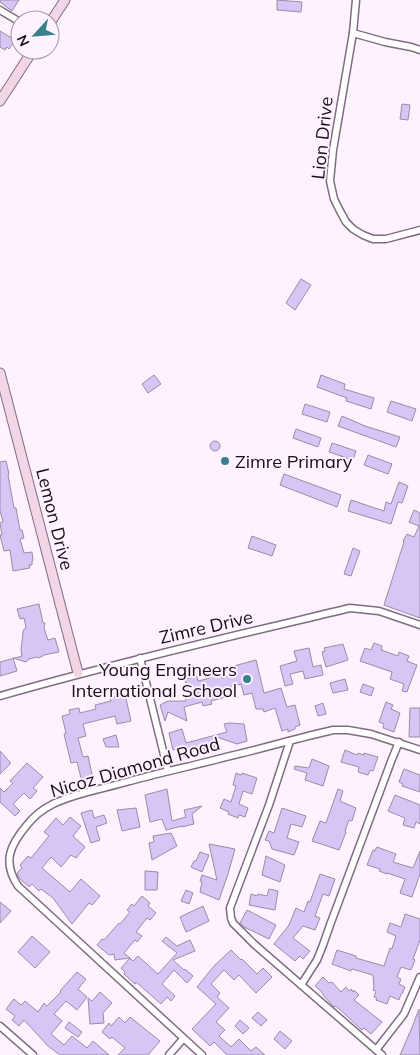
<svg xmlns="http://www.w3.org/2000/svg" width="420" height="1055" font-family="Mulish,sans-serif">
	<rect width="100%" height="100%" fill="#fef2fe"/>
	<g fill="#d7c6f5" stroke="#968ea5">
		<polygon points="0,0 19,0 12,11 0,2"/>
		<polygon points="277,0 302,2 301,12 277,10"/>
		<polygon points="0,31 15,40 9,49 7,47 5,50 0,47"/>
		<polygon points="402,104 410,105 408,120 400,119"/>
		<polygon points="301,279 311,285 295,310 286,303"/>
		<polygon points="154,375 161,384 148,393 142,384"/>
		<polygon points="321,375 345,384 344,389 374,398 371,409 346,401 347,398 317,387"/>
		<polygon points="391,401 416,409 412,421 387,412"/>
		<polygon points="305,404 330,412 327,422 302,414"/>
		<polygon points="342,416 365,426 400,437 396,447 338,426"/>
		<polygon points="296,429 321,438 318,447 293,438"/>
		<circle cx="215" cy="446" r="5"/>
		<polygon points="332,443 356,451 353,460 329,452"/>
		<polygon points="368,455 392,464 388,474 364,465"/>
		<polygon points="6,461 9,474 8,475 14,508 16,508 20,530 22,530 24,538 20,539 24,553 32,552 33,560 32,562 32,565 29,565 30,568 13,571 10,550 4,551 0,535 2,535 0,523 3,522 0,510 0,462"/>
		<polygon points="284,474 341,495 337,507 280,485"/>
		<polygon points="399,482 408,486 402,503 398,502 391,524 348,511 351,500 384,511 386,502 391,504"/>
		<polygon points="414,510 420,513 420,618 384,605 404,542 403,541 407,534 414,537 419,526 409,522"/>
		<polygon points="252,536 276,545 272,556 248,548"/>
		<polygon points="353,548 360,551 351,576 344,574"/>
		<polygon points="39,604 43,623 45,623 44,628 48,640 55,638 59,652 44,655 39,658 37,657 29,659 26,662 13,658 17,671 0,676 0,662 22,656 21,650 23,633 23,631 26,627 24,618 20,619 17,609"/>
		<polygon points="374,643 382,646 381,650 398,656 399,652 409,656 407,661 417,665 407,692 402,691 404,684 390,679 392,672 360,661 365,648 371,650"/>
		<polygon points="343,644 348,660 326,667 322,652 325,651 324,648"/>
		<polygon points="309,648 313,667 321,665 323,675 305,679 303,671 290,674 293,684 285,686 280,666 297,661 294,651"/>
		<polygon points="256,660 264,693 281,688 287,707 295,705 300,725 295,727 295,729 288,732 288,729 282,731 275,708 264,712 263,709 256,709 252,693 244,695 241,684 224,689 226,697 211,701 212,704 203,706 202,702 184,707 187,721 168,712 165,721 160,705 168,701 186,701 184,693 188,692 185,679 197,676 198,681 210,678 208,673 220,670 222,678 236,674 234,666"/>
		<polygon points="345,679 348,690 333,693 330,683"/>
		<polygon points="363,684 374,688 371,696 360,692"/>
		<polygon points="125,694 131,721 117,724 115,716 83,724 86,736 78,738 83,757 88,756 93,779 82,782 77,762 71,763 64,734 66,733 62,716 70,714 69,710 79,708 80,713 96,709 95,705 111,701 110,698"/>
		<polygon points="386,702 393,705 391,709 400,713 394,732 383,728 384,724 379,722"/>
		<polygon points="323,703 326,714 318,716 315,706"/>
		<polygon points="410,708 420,708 420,737 409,737"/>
		<polygon points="229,723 244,724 247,741 237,744 217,737 219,745 212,747 213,750 205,753 204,748 189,752 189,755 179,758 176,749 173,750 169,733 182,729 186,743 227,732 224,724"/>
		<polygon points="116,735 119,747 106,747 103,739"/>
		<polygon points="345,750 357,755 358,753 364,755 364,753 378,757 373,771 370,770 368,775 358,772 359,767 341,762"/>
		<polygon points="0,751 10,762 10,764 0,774"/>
		<polygon points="312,759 329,766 323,786 305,780 307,773 294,769 295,766 309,768"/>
		<polygon points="27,763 43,777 33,788 37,791 30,799 24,793 13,804 20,811 15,816 0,802 0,788 4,792 13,783 10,781"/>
		<polygon points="404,769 420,775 420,792 402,786 403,784 399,782"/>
		<polygon points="236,773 241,775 242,773 257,778 252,794 243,791 239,804 248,808 245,817 239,815 238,818 228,814 229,812 220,808 224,799 231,802 236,786 233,785"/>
		<polygon points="167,789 172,821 186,817 184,810 202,806 192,814 194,824 182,827 182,826 166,830 162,819 150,822 145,795"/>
		<polygon points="338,789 343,791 340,801 356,808 352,821 349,820 345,831 346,832 339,850 312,841 320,821 326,823"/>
		<polygon points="395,795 420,805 420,824 416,822 414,828 403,825 405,818 388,811"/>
		<polygon points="136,808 140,827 122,831 117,810"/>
		<polygon points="282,808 306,816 302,827 291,824 287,838 299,842 294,855 272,849 269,841 265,840 269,831 274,833"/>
		<polygon points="92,810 94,818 104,815 107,823 96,827 100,840 91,843 81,813"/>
		<polygon points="70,817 81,826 73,836 85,847 76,858 71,855 61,867 51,857 42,868 70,892 81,879 100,896 92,905 89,903 72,924 53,898 41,889 39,891 32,884 29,887 19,878 17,873 22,868 20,865 28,856 31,858 49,836 44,832 56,818 63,825"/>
		<polygon points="171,833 177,846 152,860 149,843 154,842 153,836"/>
		<polygon points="209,844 235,849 228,874 219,900 200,892 202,882 200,881 202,875 217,880"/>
		<polygon points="377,847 396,854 393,862 413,868 420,851 420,874 412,897 400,893 405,879 387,873 387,874 379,871 380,869 367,865 373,850 375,851"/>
		<polygon points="200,852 209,855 202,872 191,867 194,861 196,861"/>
		<polygon points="266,856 285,865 280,882 262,875"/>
		<polygon points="145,871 158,872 157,890 145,890"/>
		<polygon points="320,874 335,879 329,896 323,894 315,916 320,918 315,930 303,926 293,938 310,951 303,959 300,956 295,961 274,944 289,925 296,908 304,912 308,901 310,902"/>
		<polygon points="269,889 278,891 275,910 249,905 251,894 257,896 258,894 267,896"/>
		<polygon points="186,890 193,893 189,904 181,901"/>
		<polygon points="142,896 150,903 148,906 156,913 150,920 147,918 136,932 142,936 137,942 135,940 124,953 130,958 115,960 114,954 109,955 97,945 102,939 104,940 119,923 120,924 130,912 127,910 132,904 134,906"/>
		<polygon points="0,902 11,911 0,923"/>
		<polygon points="203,906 209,921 186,932 180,917"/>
		<polygon points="247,910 276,925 269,939 244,927 240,923"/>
		<polygon points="405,914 420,919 420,940 413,959 415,960 411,970 401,967 397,977 401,979 399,984 405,987 402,994 401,994 399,1000 390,996 387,1004 376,1000 377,998 374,997 376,991 373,990 374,987 373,975 352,969 351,971 332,964 337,950 356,956 356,958 384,966 390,948 392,949 396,936 387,932 390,923 401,927"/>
		<polygon points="32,936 50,952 35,968 18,952"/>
		<polygon points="166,937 177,946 190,940 195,951 173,960 184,970 185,969 193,976 187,983 174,970 162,984 175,996 171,1001 167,997 161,1004 136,982 135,984 124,974 125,972 121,968 130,958 133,961 138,956 158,974 177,953 162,941"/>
		<polygon points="231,950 241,960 242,959 257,974 263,968 272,977 256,993 239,975 234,980 224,970 211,984 220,993 217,997 229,1008 216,1022 225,1030 219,1036 231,1047 239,1039 251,1051 256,1047 265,1055 227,1055 214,1042 210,1046 192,1029 216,1004 197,987 214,966"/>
		<polygon points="77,972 86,979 78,989 87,997 77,1010 66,1001 54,1014 62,1021 51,1034 64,1045 72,1036 87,1048 93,1041 109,1055 60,1055 48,1046 24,1020 19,1026 12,1020 15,1016 6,1009 14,999 21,1005 25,1001 38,1012 44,1003 47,1006 61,992 60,991"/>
		<polygon points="323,977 329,983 332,982 341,992 346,987 349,991 351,989 353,992 354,990 359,995 354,1000 382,1022 371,1034 364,1028 362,1030 336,1006 334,1007 324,996 321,991 315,986"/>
		<polygon points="100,992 112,1003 103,1013 104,1023 90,1024 88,998 92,1001"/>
		<polygon points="419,1009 420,1055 400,1055 413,1025"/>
		<polygon points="258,1012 267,1020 261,1026 252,1018"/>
		<polygon points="119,1017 125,1023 130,1017 160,1041 148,1055 118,1055 125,1048 112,1037 110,1039 102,1032 109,1023 111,1026"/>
		<polygon points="240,1020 249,1028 243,1034 235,1026"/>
		<polygon points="69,1022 82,1032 78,1037 65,1028"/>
		<polygon points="280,1031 292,1041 285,1049 274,1039"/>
	</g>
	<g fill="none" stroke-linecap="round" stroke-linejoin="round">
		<g stroke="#7e6d80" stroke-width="9">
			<g id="street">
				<polyline points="356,0 353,33 333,150 330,181 334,199 340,211 346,222 353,229 363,235 373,239 386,239 420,230"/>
				<polyline points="0,10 20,22"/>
				<polyline points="353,33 385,42 411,47 420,50"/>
				<polyline points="140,658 168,771"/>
				<path d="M0 696C116 663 233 636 350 608L379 611 420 625"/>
				<polyline points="290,741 269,805 230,908 231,918 233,923 254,944 382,1055"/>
				<polyline points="301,985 317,960 323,945 330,925 392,759 399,742"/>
				<polyline points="0,1026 33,1055"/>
				<polyline points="376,1050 404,1014 420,977"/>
				<polyline points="169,1055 183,1039"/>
				<path d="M202 1055 18 886C2 862 10 845 27 825 34 816 43 809 53 804 75 793 107 788 130 781 163 772 196 765 230 756 264 748 298 738 333 730H348L371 734 420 750"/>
			</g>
		</g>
		<g stroke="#7e6d80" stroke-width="11">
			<g id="secondary">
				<polyline points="50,23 65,0"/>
				<polyline points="0,101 33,50"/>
				<polyline points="0,373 78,673"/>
			</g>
		</g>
		<use href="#street" stroke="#fff" stroke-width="6"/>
		<use href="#secondary" stroke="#f2d6e6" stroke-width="9"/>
	</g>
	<g fill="#3a7f8c" stroke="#fef2fe" stroke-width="2">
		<circle cx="225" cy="461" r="5"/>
		<circle cx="247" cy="679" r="5"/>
	</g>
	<g text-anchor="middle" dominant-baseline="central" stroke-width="4" stroke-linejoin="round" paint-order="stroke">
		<g font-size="18" fill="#140e15" stroke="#fef2fe">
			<text transform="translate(322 138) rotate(-84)">Lion Drive</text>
			<text transform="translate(55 519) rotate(76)">Lemon Drive</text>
			<text transform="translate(206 627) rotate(-13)">Zimre Drive</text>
			<text transform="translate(135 767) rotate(-16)">Nicoz Diamond Road</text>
		</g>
		<g font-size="18" fill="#140e15" stroke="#fef2fe" text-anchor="start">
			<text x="235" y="461">Zimre Primary</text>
			<text x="237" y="669" text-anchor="end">Young Engineers<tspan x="237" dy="21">International School</tspan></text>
		</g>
	</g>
	<g transform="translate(35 35) rotate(244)"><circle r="24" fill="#fef2fe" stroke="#a097a1"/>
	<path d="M0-4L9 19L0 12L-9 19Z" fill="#3a7f8c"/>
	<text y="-8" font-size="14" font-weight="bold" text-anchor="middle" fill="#140e15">N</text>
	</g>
</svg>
